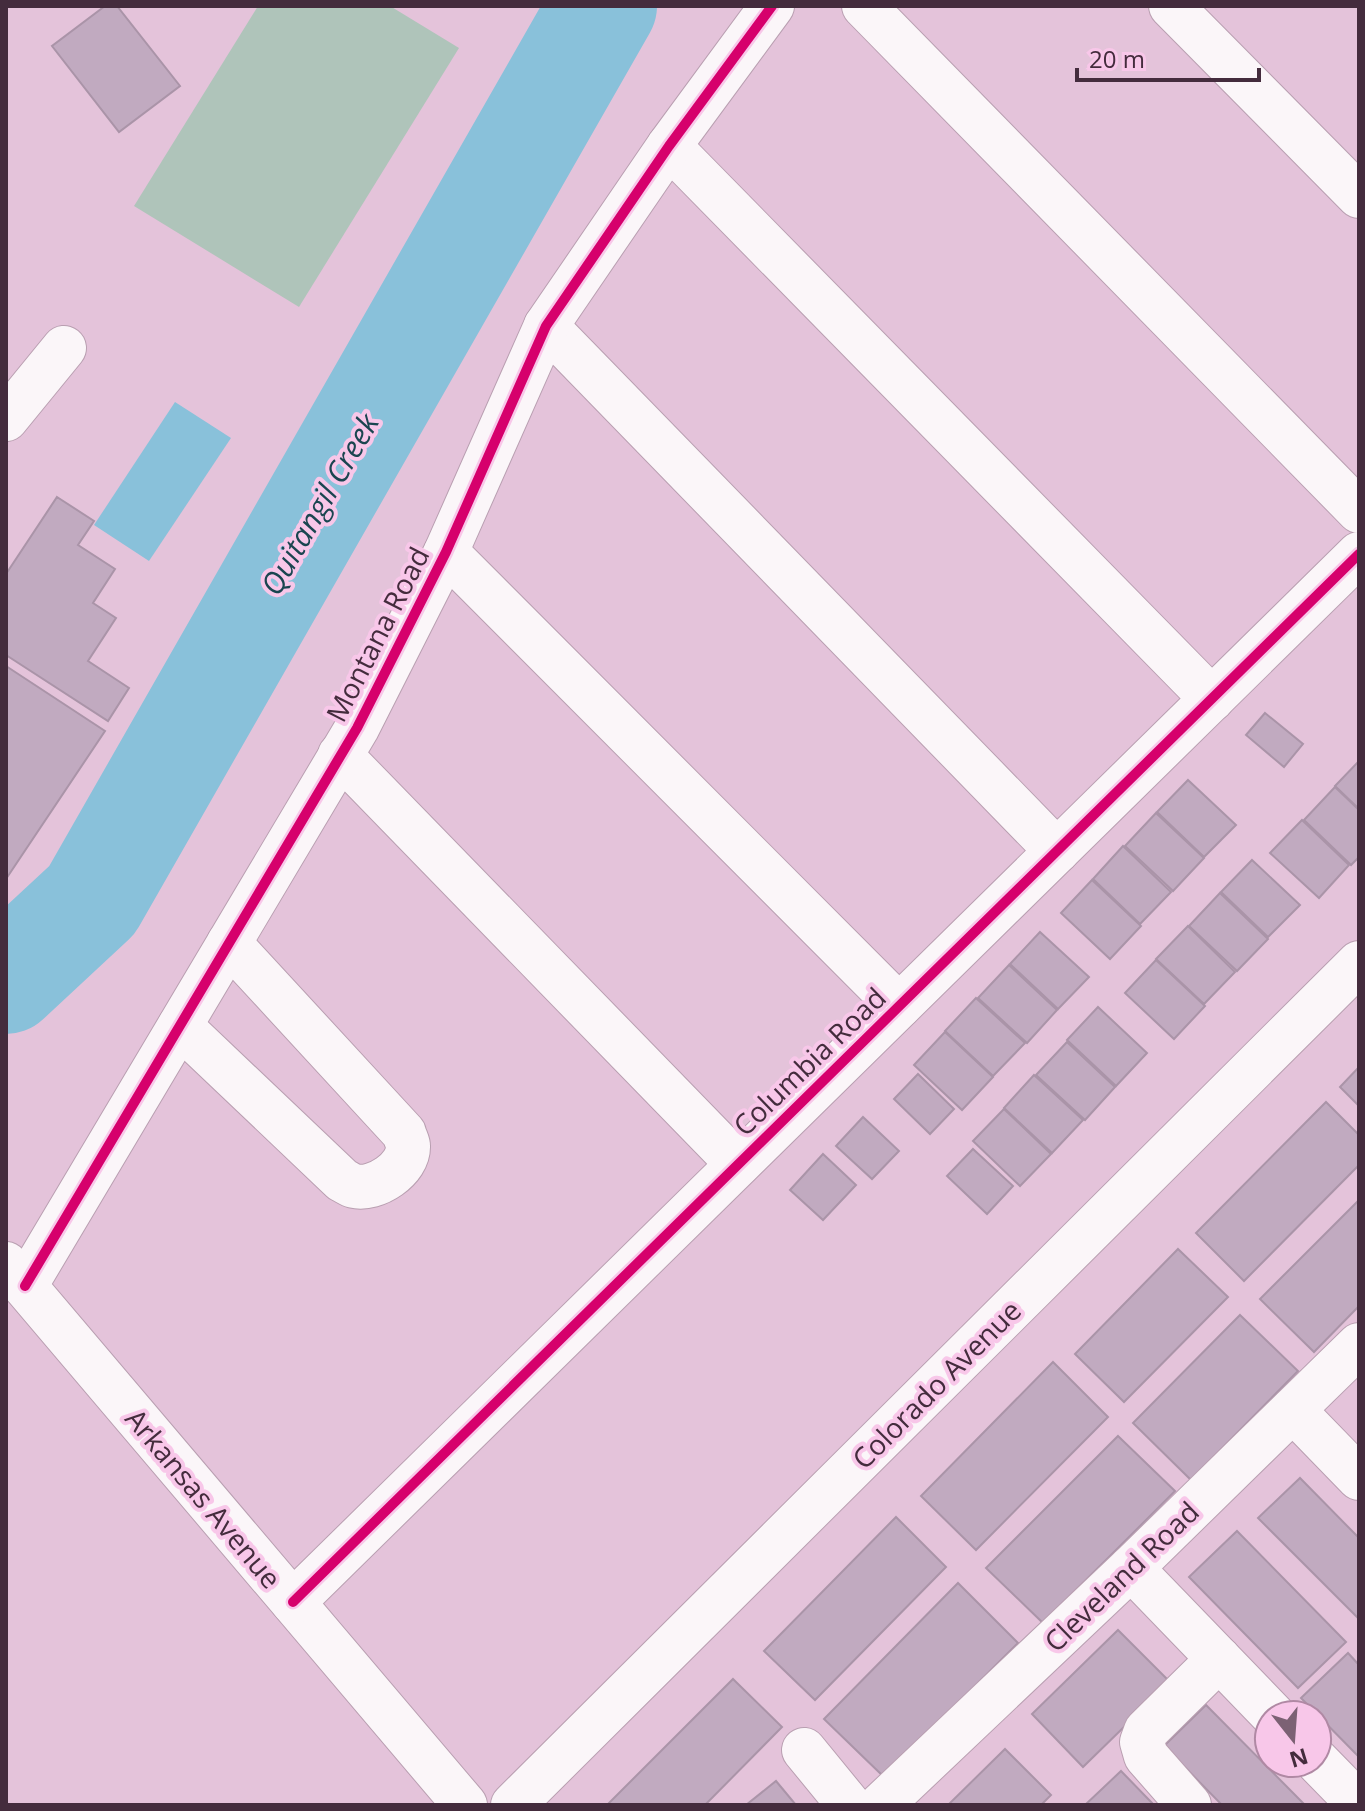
<svg xmlns="http://www.w3.org/2000/svg" width="1365" height="1811" font-family="'Open Sans',sans-serif">
	<rect width="100%" height="100%" fill="#e4c3da"/>
	<polygon fill="#afc4ba" points="258,6 390,6 459,48 299,307 134,206"/>
	<polygon fill="#89c1da" points="175,402 231,438 149,561 94,525"/>
	<g fill="none" stroke-linecap="round" stroke-linejoin="round">
		<polyline stroke="#89c1da" stroke-width="108" points="6,980 92,900 603,6"/>
	</g>
	<g fill="#c1aac0" stroke="#aa94a8" stroke-width="2">
		<polygon points="105,6 117,6 180,86 119,132 52,46"/>
		<polygon points="57,497 94,521 78,545 115,569 93,603 116,618 88,661 129,688 108,721 6,655 6,574"/>
		<polygon points="6,666 105,731 6,879"/>
		<polygon points="1265,713 1303,744 1284,767 1246,735"/>
		<polygon points="1359,761 1359,809 1335,786"/>
		<polygon points="1188,780 1236,825 1204,857 1157,812"/>
		<polygon points="1335,787 1359,810 1359,857 1351,865 1304,820"/>
		<polygon points="1156,813 1204,858 1173,891 1125,846"/>
		<polygon points="1302,820 1349,865 1319,898 1270,853"/>
		<polygon points="1123,846 1171,892 1140,924 1093,879"/>
		<polygon points="1252,860 1300,905 1268,937 1221,892"/>
		<polygon points="1092,880 1141,926 1110,959 1061,913"/>
		<polygon points="1220,893 1268,939 1237,971 1189,926"/>
		<polygon points="1188,926 1235,972 1204,1004 1156,959"/>
		<polygon points="1040,932 1089,977 1058,1009 1010,964"/>
		<polygon points="1156,960 1205,1006 1174,1039 1125,993"/>
		<polygon points="1009,965 1057,1010 1027,1043 978,998"/>
		<polygon points="976,998 1025,1043 993,1076 945,1031"/>
		<polygon points="1098,1007 1147,1053 1116,1086 1067,1040"/>
		<polygon points="945,1032 993,1077 962,1110 914,1065"/>
		<polygon points="1067,1042 1115,1087 1085,1120 1036,1075"/>
		<polygon points="1359,1067 1359,1106 1340,1087"/>
		<polygon points="918,1074 954,1109 930,1134 894,1099"/>
		<polygon points="1034,1075 1083,1120 1052,1153 1004,1108"/>
		<polygon points="1326,1102 1359,1135 1359,1165 1244,1281 1196,1233"/>
		<polygon points="1004,1109 1051,1154 1020,1186 973,1141"/>
		<polygon points="863,1117 899,1151 872,1179 836,1146"/>
		<polygon points="973,1149 1013,1186 987,1214 947,1176"/>
		<polygon points="823,1154 856,1185 823,1220 790,1190"/>
		<polygon points="1359,1200 1359,1306 1314,1352 1260,1299"/>
		<polygon points="1178,1249 1228,1297 1124,1402 1075,1354"/>
		<polygon points="1240,1315 1298,1371 1191,1480 1133,1423"/>
		<polygon points="1053,1362 1108,1417 976,1550 921,1496"/>
		<polygon points="1118,1436 1175,1491 1043,1623 986,1568"/>
		<polygon points="1300,1478 1359,1538 1359,1619 1258,1518"/>
		<polygon points="896,1517 946,1567 815,1700 764,1651"/>
		<polygon points="1237,1531 1346,1642 1298,1688 1189,1577"/>
		<polygon points="958,1583 1018,1643 884,1777 824,1719"/>
		<polygon points="1118,1630 1170,1682 1083,1767 1032,1714"/>
		<polygon points="1348,1653 1359,1665 1359,1757 1301,1698"/>
		<polygon points="733,1679 782,1727 705,1805 607,1805"/>
		<polygon points="1206,1705 1305,1805 1222,1805 1164,1746"/>
		<polygon points="1005,1749 1051,1795 1041,1805 948,1805"/>
		<polygon points="1121,1771 1154,1805 1085,1805"/>
		<polygon points="776,1781 796,1805 746,1805"/>
	</g>
	<g fill="none" stroke-linecap="round" stroke-linejoin="round">
		<g stroke="#b99fb1" stroke-width="46">
			<g id="street">
				<polyline points="864,6 1359,511"/>
				<polyline points="1171,6 1359,196"/>
				<polyline points="669,146 1212,699"/>
				<polyline points="546,326 1057,851"/>
				<polyline points="6,419 64,348"/>
				<polyline points="446,552 899,1006"/>
				<polyline points="340,755 738,1164"/>
				<path d="M180 1026 342 1180C346 1182 350 1185 354 1186 375 1191 409 1169 408 1146 408 1142 405 1138 404 1133L229 943"/>
				<polyline points="6,1264 465,1805"/>
				<polyline points="25,1286 357,728 446,552 546,326 669,146 772,6"/>
				<polyline points="1293,1410 1359,1478"/>
				<polyline points="1131,1568 1273,1715"/>
				<polyline points="293,1602 1359,554"/>
				<polyline points="804,1750 849,1805"/>
				<polyline points="1317,1761 1359,1804"/>
				<polyline points="513,1805 1359,963"/>
				<polyline points="881,1805 1131,1568 1359,1345"/>
				<polyline points="1189,1805 1146,1756 1142,1742 1146,1731 1219,1659"/>
			</g>
		</g>
		<use href="#street" stroke="#fbf6f9" stroke-width="44"/>
		<g stroke="#f8c7e9" stroke-width="15">
			<g id="cycleway">
				<polyline points="25,1286 357,728 446,552 546,326 669,146 772,6"/>
				<polyline points="293,1602 1359,554"/>
			</g>
		</g>
		<use href="#cycleway" stroke="#d6006c" stroke-width="10"/>
	</g>
	<g text-anchor="middle" dominant-baseline="central" stroke-width="8" stroke-linejoin="round" paint-order="stroke">
		<g font-size="28" fill="#442c3d" stroke="#f8c7e9">
			<text transform="translate(377 634) rotate(-63)">Montana Road</text>
			<text transform="translate(809 1061) rotate(-44)">Columbia Road</text>
			<text transform="translate(936 1384) rotate(-45)">Colorado Avenue</text>
			<text transform="translate(204 1498) rotate(50)">Arkansas Avenue</text>
			<text transform="translate(1121 1576) rotate(-44)">Cleveland Road</text>
		</g>
		<g font-size="30" font-style="italic" fill="#1a4550" stroke="#f8c7e9">
			<text transform="translate(319 504) rotate(-60)">Quitangil Creek</text>
		</g>
	</g>
	<rect width="1365" height="1811" fill="none" stroke="#442c3d" stroke-width="16"/>
	<g transform="translate(1293 1739) rotate(163)"><circle r="38" fill="#f8c7e9" stroke="#b089a4" stroke-width="2"/>
	<path d="M0-6L14 30L0 20L-14 30Z" fill="#7c6174"/>
	<text y="-12" font-size="22" font-weight="bold" text-anchor="middle" fill="#442c3d">N</text>
	</g>
	<path d="M1077 68v12h182v-12" fill="none" stroke="#442c3d" stroke-width="4"/>
	<text x="1089" y="68" font-size="24" fill="#442c3d" stroke="#f8c7e9" stroke-width="6" paint-order="stroke">20 m</text>
</svg>
